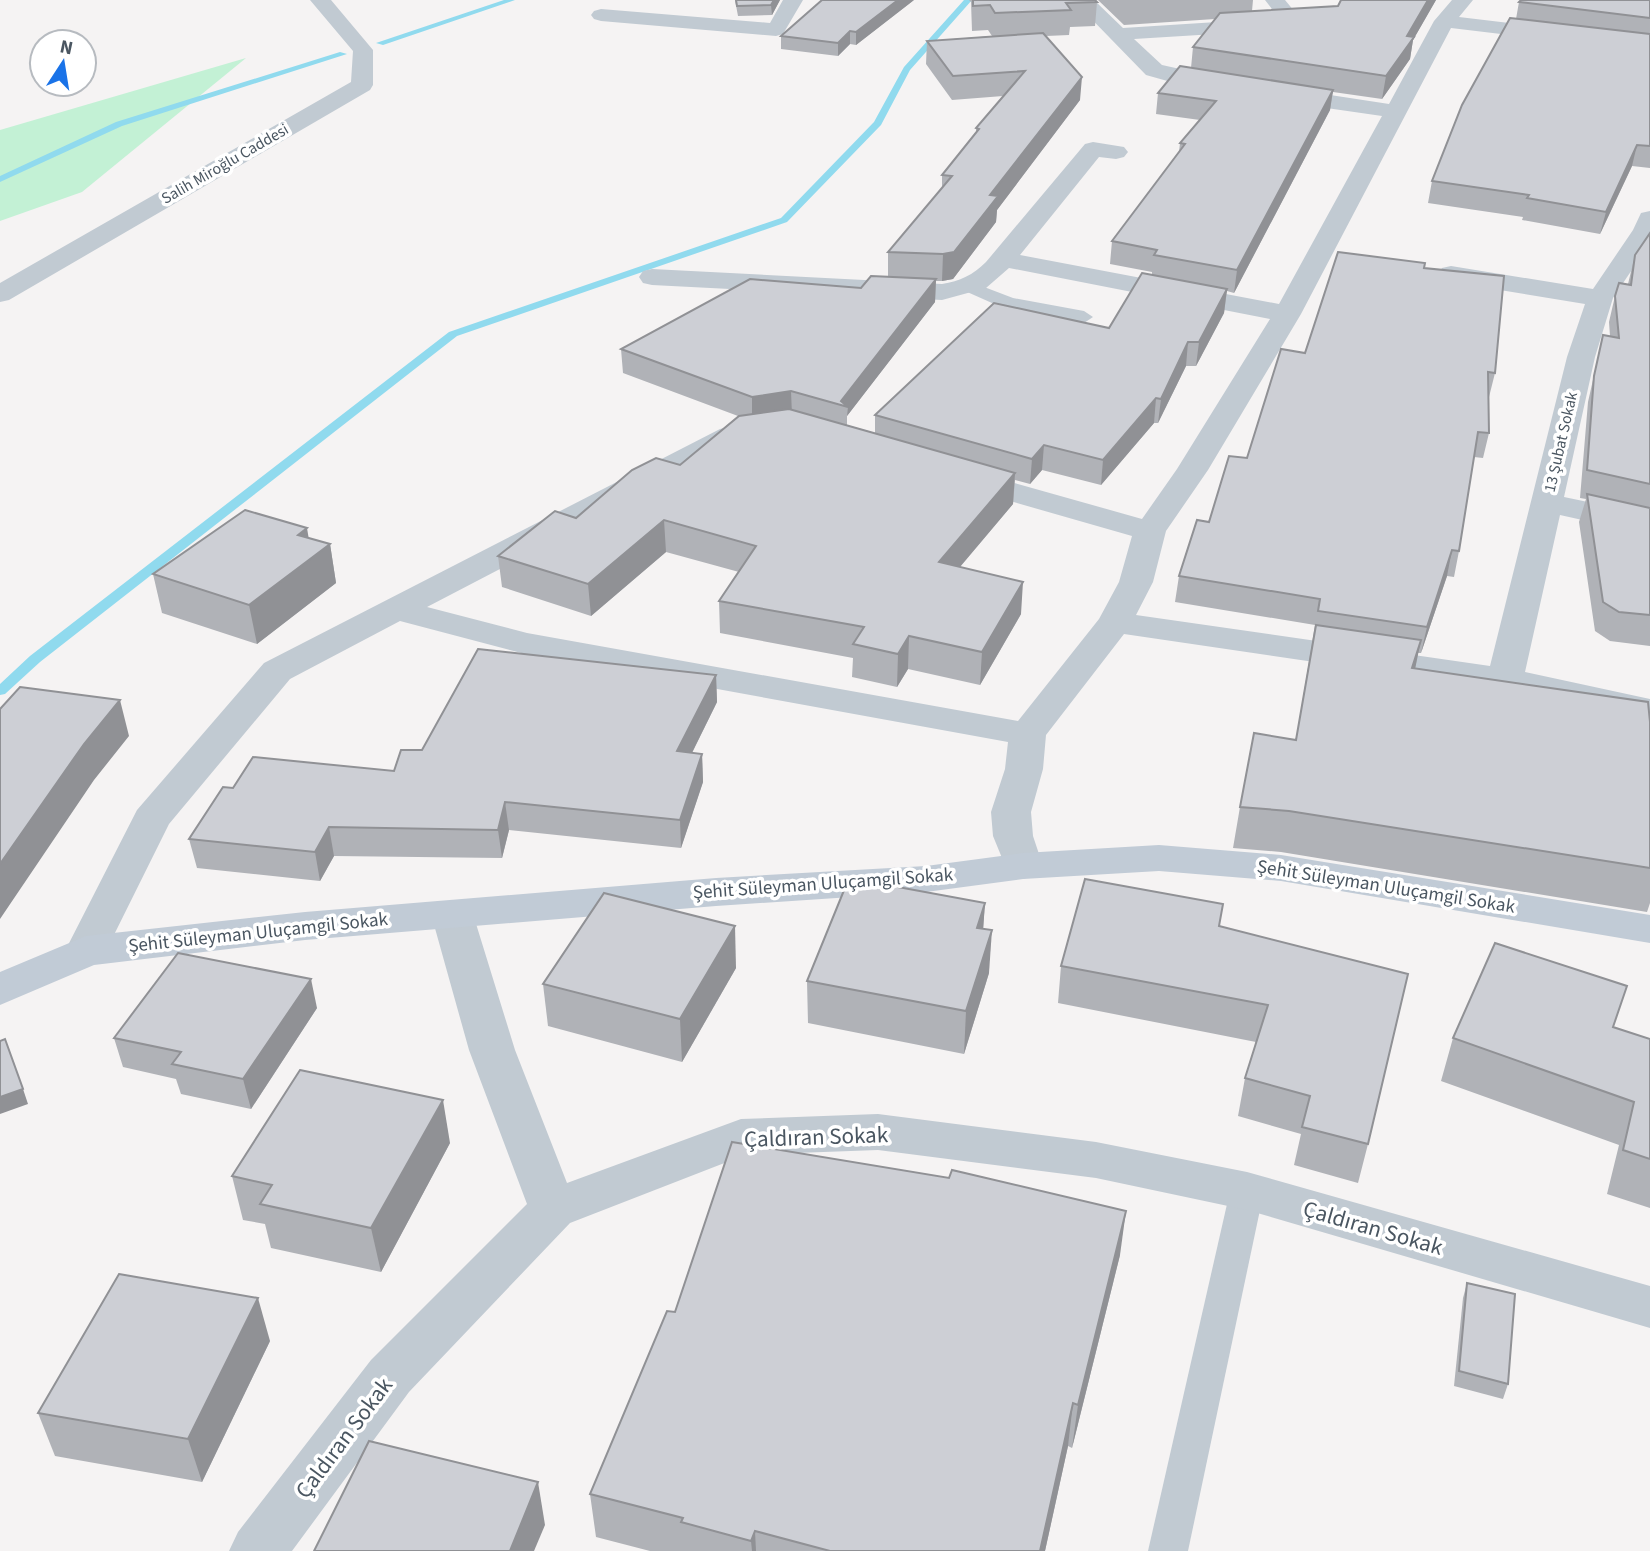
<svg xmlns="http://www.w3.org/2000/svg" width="1650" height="1551" font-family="'Source Sans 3',sans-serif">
	<rect width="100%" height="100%" fill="#f5f3f3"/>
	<polygon fill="#c3f1d5" points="246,58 82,192 0,221 0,130"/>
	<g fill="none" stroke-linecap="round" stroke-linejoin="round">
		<g fill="#90daee" fill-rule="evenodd">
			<polygon points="504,0 515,0 383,45 376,43"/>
			<polygon points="964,0 972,0 910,70 881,125 787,222 457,336 40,662 5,694 0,695 0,684 30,656 449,332 781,218 874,122 904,67"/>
			<polygon points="340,52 347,54 122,126 0,182 0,176 116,122"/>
		</g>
		<g fill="#c1cad2" fill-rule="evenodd">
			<polygon points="971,282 1013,298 1084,311 1093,317 1084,323 1001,307 965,291 962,287 965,283"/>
			<polygon points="1247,1178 1259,1182 1264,1191 1188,1551 1148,1551 1230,1191 1235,1182"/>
		</g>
		<g fill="#c1cad2" fill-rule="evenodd">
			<polygon points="310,0 331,0 373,50 373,85 370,90 9,300 0,302 0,283 351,82 353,51"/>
			<polygon points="783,0 803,0 783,34 776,36 601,21 594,19 591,15 594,11 601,9 770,23"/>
			<polygon points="1073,0 1094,0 1123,28 1279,18 1265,0 1285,0 1304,23 1301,27 1294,29 1134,39 1162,65 1230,80 1233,85 1230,90 1222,92 1171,82 1146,75"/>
			<path d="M1452 0H1473L1459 17 1650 40V52L1451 28 1301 314 1208 470 1166 531 1153 582 1136 615 1490 666 1567 357 1585 304 1451 282 1442 280 1438 274 1442 268 1451 266 1593 289 1633 230 1641 213 1650 211V243L1613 298 1595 357 1564 497 1650 515V535L1560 515 1525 672 1650 699V721L1505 690 1124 634 1046 735 1043 769 1031 812 1033 836 1043 866 1037 875 1023 879 1009 875 993 836 991 812 1005 769 1008 742 525 654 400 621 290 679 169 824 101 961 86 966 71 961 65 951 137 810 264 663 720 429 737 425 748 428 752 434 748 440 427 607 527 633 1018 721 1099 619 1119 582 1132 536 954 485 949 478 954 471 965 469 1142 519 1177 469 1270 319 1009 268 986 288 942 300 652 285 643 283 639 277 643 271 652 269 942 284C960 281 973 275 986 262L1085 144 1093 142 1124 147 1128 152 1124 157 1116 159 1099 157 1020 255 1279 304 1382 116 1278 101 1270 99 1267 94 1270 89 1278 87 1389 104 1434 21Z"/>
			<polygon points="452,900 467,904 473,914 515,1050 567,1183 741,1119 878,1114 1096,1142 1247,1172 1650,1286 1650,1328 1247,1210 1096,1178 878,1150 745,1155 570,1223 409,1392 292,1551 229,1551 238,1532 371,1360 527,1204 469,1050 431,914 437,904"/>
		</g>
		<polygon fill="#c1cbd6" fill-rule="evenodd" points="1159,845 1281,855 1650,915 1650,943 1281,881 1159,871 1023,879 926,892 716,906 305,940 94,965 0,1005 0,972 86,936 305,912 716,878 926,866 1023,853"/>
	</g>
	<g fill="#b0b2b7">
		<polygon points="735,0 780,0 772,15 738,16"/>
		<polygon points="914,0 856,45 850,44 838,56 781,49 781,36"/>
		<polygon points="969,0 1095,0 1097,2 1095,26 1070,27 1069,35 1046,36 1080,100 997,210 996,222 953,279 942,281 936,281 935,302 847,416 847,425 875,433 875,415 1109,328 1152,275 1152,272 1110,264 1112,241 1179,152 1180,143 1200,120 1156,114 1158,93 1191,68 1193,47 1215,19 1124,25 1098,0 1253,0 1252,11 1338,6 1341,0 1436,0 1413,40 1410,59 1382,99 1333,92 1330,110 1234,293 1227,291 1224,313 1196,366 1186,366 1158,423 1154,423 1101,485 1042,470 1030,484 1015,480 1013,504 960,567 1021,614 980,685 908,669 897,687 852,677 853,658 720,633 719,601 739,572 666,552 591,616 502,587 498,556 576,518 680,465 738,416 623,373 621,349 861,288 888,277 888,252 942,188 942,175 976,132 976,128 1003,96 952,100 926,64 927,41 992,36 988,30 972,31 971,2"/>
		<polygon points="1650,0 1650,168 1632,166 1600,234 1522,220 1523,217 1428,203 1432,181 1516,19 1519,2"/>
		<polygon points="1650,233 1650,646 1610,641 1595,631 1579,522 1586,499 1580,498 1588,402 1597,362 1603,335 1610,336 1609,322 1615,296 1628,284 1635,255"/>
		<polygon points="1424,268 1495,373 1489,397 1488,397 1489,433 1483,458 1474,457 1459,551 1454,577 1447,576 1421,653 1418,653 1415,668 1650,722 1650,903 1647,912 1281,852 1233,848 1240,807 1296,740 1315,625 1175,602 1179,576 1247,458 1305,353"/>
		<polygon points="309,538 330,544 336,583 257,644 162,613 153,574"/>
		<polygon points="716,675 717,702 692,753 702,754 703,782 681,848 509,830 502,858 334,856 320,881 197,868 189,839 233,788 394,771"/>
		<polygon points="985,903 983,929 989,973 964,1054 808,1023 807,981"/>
		<polygon points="1220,927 1368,1144 1358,1183 1294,1165 1301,1134 1238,1116 1245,1078 1256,1042 1058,1003 1061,966"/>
		<polygon points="736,968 682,1062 548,1026 543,984"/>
		<polygon points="317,1008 251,1109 181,1094 176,1079 123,1067 114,1038"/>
		<polygon points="1614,1028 1650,1039 1650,1208 1607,1194 1619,1145 1441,1081 1453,1038"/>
		<polygon points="450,1143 381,1272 271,1248 265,1224 243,1220 232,1176"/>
		<polygon points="1120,1255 1072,1448 1068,1446 1045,1551 650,1551 596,1537 590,1494 675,1312"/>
		<polygon points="1467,1283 1508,1384 1503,1399 1454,1386 1463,1298"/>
		<polygon points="270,1341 202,1482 55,1456 38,1413"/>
	</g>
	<g fill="#909195">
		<polygon points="774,0 780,0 772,15 771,5"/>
		<polygon points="898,0 914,0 856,45 856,32"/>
		<polygon points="1428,0 1436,0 1413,40 1410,59 1382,99 1386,76 1407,36"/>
		<polygon points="850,31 850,44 838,56 838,43"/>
		<polygon points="1082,77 1080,100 997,210 996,222 953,279 942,281 943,254"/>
		<polygon points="1333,90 1330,110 1234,293 1237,270"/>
		<polygon points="1637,145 1632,166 1600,234 1606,212"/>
		<polygon points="936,279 935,302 847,416 848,407 841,401"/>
		<polygon points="1227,289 1224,313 1196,366 1199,342"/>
		<polygon points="1188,342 1186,366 1158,423 1161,399"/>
		<polygon points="791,391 792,415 752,421 752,397"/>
		<polygon points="1156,398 1154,423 1101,485 1103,460"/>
		<polygon points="1044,445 1042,470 1030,484 1032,459"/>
		<polygon points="1015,473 1013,504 937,594 939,562"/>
		<polygon points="664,520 666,552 591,616 588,584"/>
		<polygon points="307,528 312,558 330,544 336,583 257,644 249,605 298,535"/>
		<polygon points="1452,550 1447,576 1421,653 1427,627"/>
		<polygon points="1023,582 1021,614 980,685 982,652"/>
		<polygon points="909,636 908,669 897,687 898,654"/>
		<polygon points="1421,640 1413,679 1412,668"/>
		<polygon points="716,675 717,702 679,779 677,751"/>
		<polygon points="120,700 129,736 94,780 0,919 0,864 84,744"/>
		<polygon points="702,754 703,782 681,848 680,820"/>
		<polygon points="505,802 509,830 502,858 498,830"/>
		<polygon points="329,827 334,856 320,881 315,852"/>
		<polygon points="985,903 982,945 977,928"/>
		<polygon points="735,926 736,968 682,1062 680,1019"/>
		<polygon points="992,930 989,973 964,1054 966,1011"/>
		<polygon points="311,979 317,1008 251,1109 243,1079"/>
		<polygon points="23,1089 28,1104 0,1114 0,1097"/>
		<polygon points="443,1100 450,1143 381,1272 371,1228"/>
		<polygon points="1126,1211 1120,1255 1072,1448 1078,1405"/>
		<polygon points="258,1298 270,1341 202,1482 188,1439"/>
		<polygon points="1073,1403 1068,1446 1045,1551 1040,1551"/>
		<polygon points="538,1482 545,1525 534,1551 510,1551"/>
		<polygon points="755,1531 756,1551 752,1551 751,1541"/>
	</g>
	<g fill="#cdcfd5" stroke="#909195" stroke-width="2">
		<polygon points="736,0 774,0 771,5 737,6"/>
		<polygon points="822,0 898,0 856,32 850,31 838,43 781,36"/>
		<polygon points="973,0 1095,0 1097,2 1066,3 1071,10 995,13 990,5 973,6"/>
		<polygon points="1341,0 1428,0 1407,36 1414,37 1386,76 1193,47 1220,13 1338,6"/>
		<polygon points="1521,0 1650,0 1650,18 1519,2"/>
		<polygon points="1510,18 1650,34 1650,146 1637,145 1606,212 1527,198 1529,195 1432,181 1462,105"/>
		<polygon points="1043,33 1082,77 990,195 998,196 954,252 943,254 888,252 952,176 942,175 979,129 976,128 1025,71 953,76 927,41"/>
		<polygon points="1180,66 1333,90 1237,270 1154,255 1157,250 1112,241 1185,144 1180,143 1216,101 1158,93"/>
		<polygon points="1650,233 1650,484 1587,470 1594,376 1603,335 1619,338 1615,296 1619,283 1631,285 1635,255"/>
		<polygon points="1338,252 1425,263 1424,268 1504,276 1495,373 1488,372 1489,433 1478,432 1459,551 1452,550 1427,627 1318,611 1320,599 1179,576 1197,520 1209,522 1229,456 1247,458 1281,349 1305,353"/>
		<polygon points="1142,273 1227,289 1199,342 1188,342 1161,399 1156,398 1103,460 1044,445 1032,459 875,415 994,303 1109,328"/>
		<polygon points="871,276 936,279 841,401 848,407 791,391 752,397 621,349 750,279 861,288"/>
		<polygon points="789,409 1015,473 939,562 1023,582 982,652 909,636 898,654 853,644 864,627 719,601 756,546 664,520 588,584 498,556 555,511 576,518 632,470 656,458 680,465 739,416"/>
		<polygon points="1587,494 1650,508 1650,615 1619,612 1603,602"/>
		<polygon points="245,510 307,528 298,535 330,544 249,605 153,574"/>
		<polygon points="1316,625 1421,640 1412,668 1648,702 1650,722 1650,868 1289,811 1240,807 1254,733 1296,740"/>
		<polygon points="478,649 716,675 677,751 702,754 680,820 505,802 498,830 329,827 315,852 189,839 223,787 233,788 253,757 394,771 401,750 422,750"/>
		<polygon points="20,687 120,700 84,744 0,864 0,709"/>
		<polygon points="849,878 985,903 977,928 992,930 966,1011 807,981"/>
		<polygon points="1085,879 1223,904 1219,926 1408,974 1368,1144 1302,1127 1310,1096 1245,1078 1268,1005 1061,966"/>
		<polygon points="604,893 735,926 680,1019 543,984"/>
		<polygon points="1495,943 1627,986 1613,1027 1650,1039 1650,1159 1623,1150 1634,1102 1453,1038"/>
		<polygon points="178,953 311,979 243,1079 172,1064 181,1052 114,1038"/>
		<polygon points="5,1039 23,1089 0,1097 0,1041"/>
		<polygon points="300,1070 443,1100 371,1228 260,1204 272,1185 232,1176"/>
		<polygon points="732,1142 949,1178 952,1170 1126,1211 1078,1405 1073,1403 1040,1551 830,1551 755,1531 751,1541 681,1522 683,1518 590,1494 667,1311 675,1312"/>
		<polygon points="119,1274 258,1298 188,1439 38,1413"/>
		<polygon points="1467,1283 1515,1294 1508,1384 1459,1371"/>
		<polygon points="369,1441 538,1482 510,1551 314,1551"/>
	</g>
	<g text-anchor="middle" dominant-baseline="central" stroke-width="7" stroke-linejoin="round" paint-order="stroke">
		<g font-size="16" fill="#4a5661" stroke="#fff">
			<text transform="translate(225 164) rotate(-30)">Salih Miroğlu Caddesi</text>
			<text transform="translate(1561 442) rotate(-77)">13 Şubat Sokak</text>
		</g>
		<g font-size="19" fill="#4a5661" stroke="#fff">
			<text transform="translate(823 884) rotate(-4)">Şehit Süleyman Uluçamgil Sokak</text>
			<text transform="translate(1386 887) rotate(9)">Şehit Süleyman Uluçamgil Sokak</text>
			<text transform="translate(258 933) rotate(-6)">Şehit Süleyman Uluçamgil Sokak</text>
		</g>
		<g font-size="23" fill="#4a5661" stroke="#fff">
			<text transform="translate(816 1137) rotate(-2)">Çaldıran Sokak</text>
			<text transform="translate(1373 1228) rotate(16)">Çaldıran Sokak</text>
			<text transform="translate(344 1438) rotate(-53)">Çaldıran Sokak</text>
		</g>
	</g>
	<g transform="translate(63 63) rotate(12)"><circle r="33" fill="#ffffff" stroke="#b7bbc0" stroke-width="2"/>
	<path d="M0-5L12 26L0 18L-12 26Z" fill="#1a73e8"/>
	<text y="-10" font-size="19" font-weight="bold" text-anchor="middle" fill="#4a5661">N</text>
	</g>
</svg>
